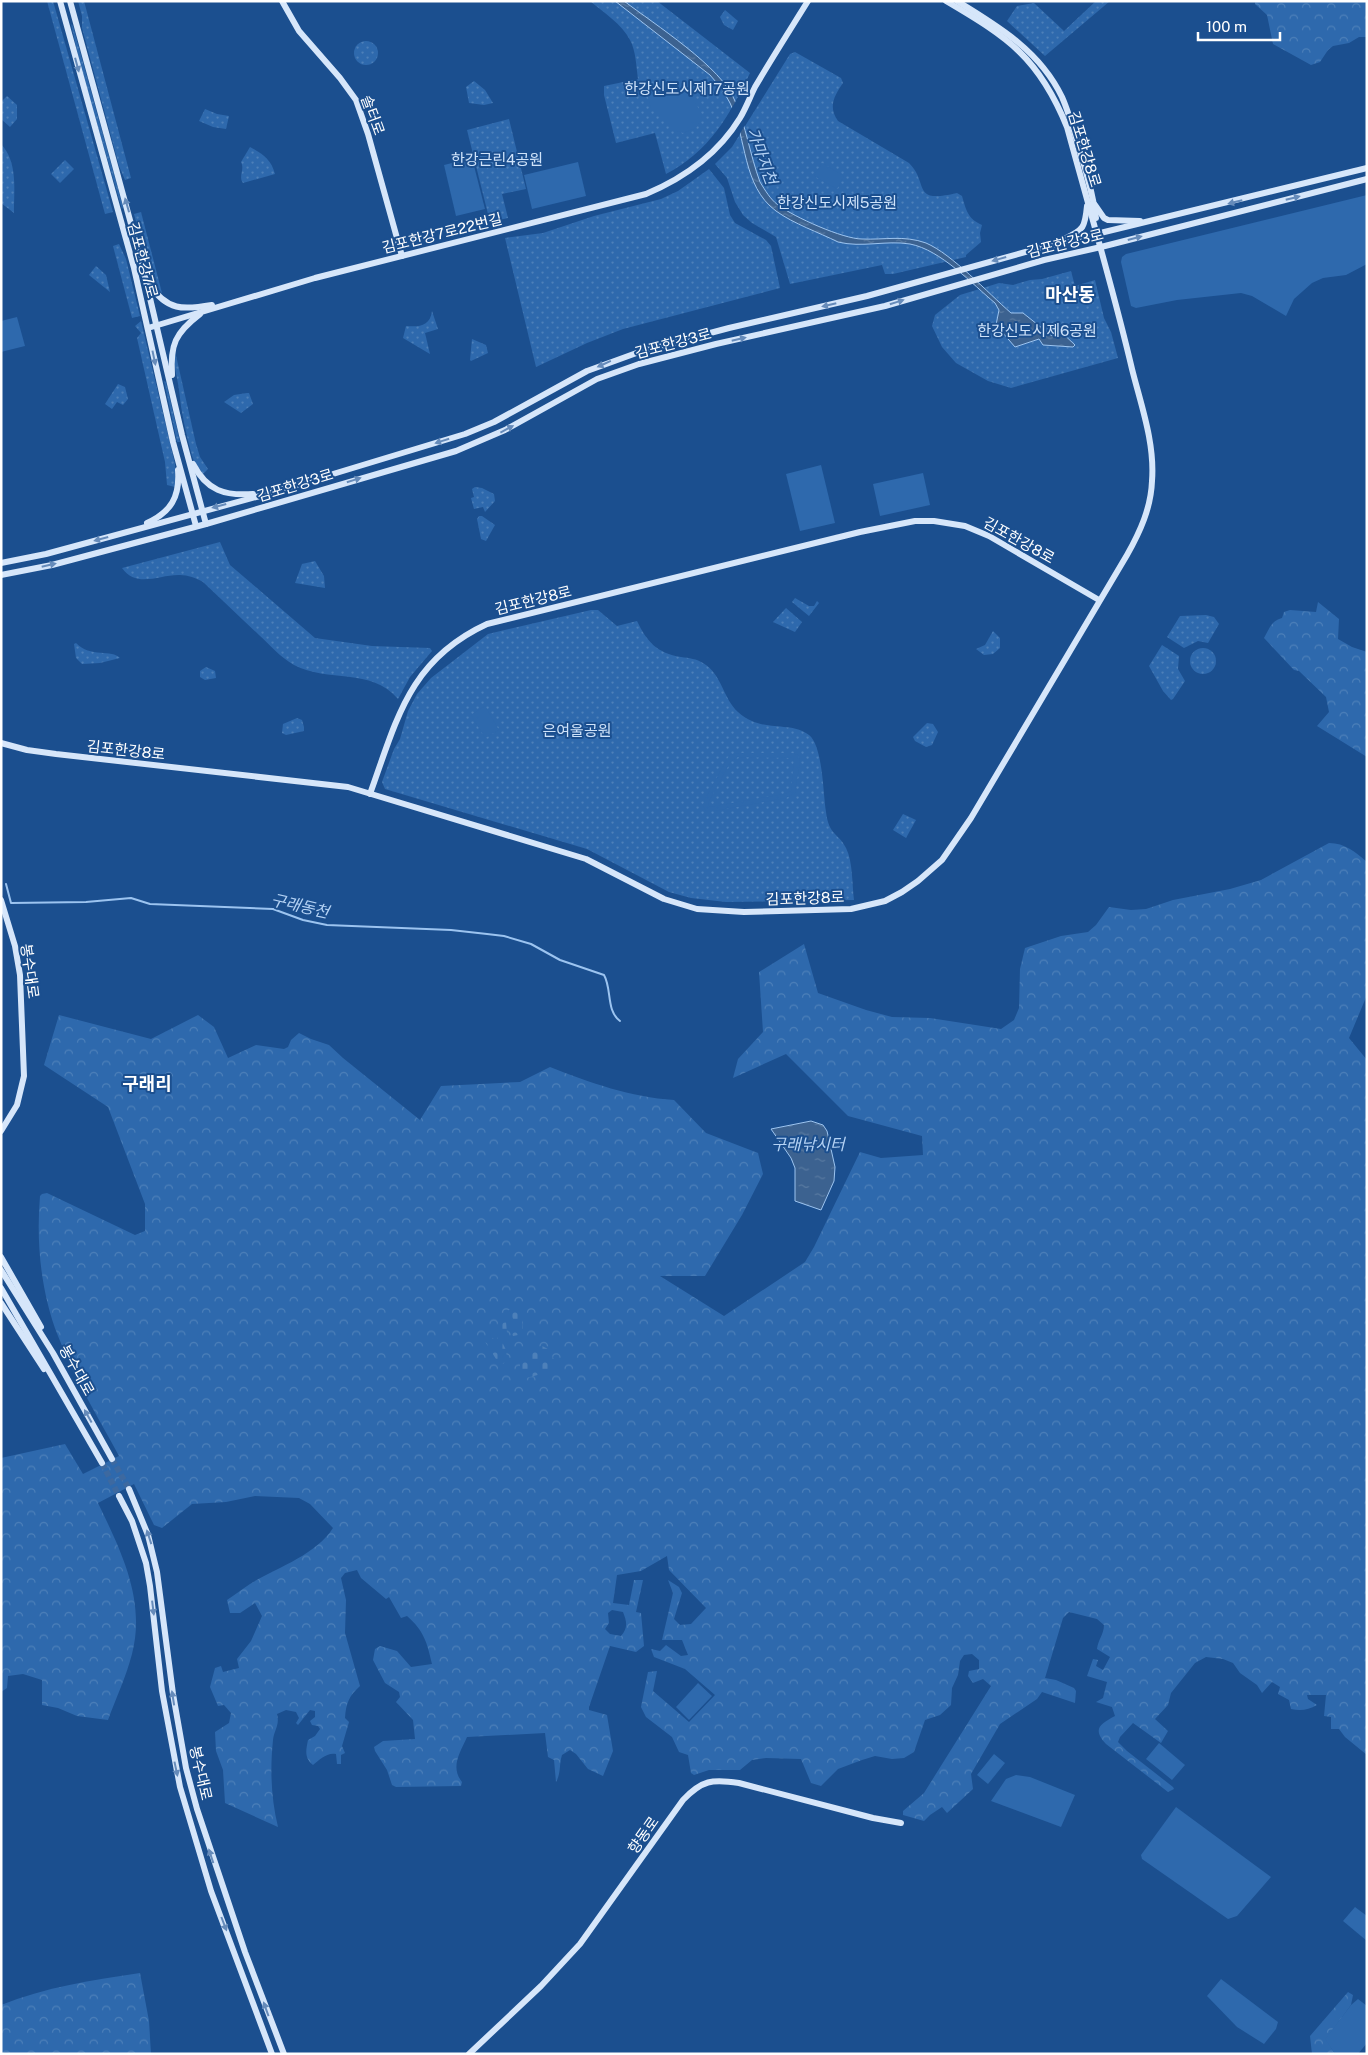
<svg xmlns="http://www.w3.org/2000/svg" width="1368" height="2055" font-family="'Public Sans','Noto Sans KR',sans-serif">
	<defs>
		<pattern id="grass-dots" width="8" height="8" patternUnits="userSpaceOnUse" patternTransform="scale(1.25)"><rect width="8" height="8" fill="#2e69ad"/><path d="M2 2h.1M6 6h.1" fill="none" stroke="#4d80b9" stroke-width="1.8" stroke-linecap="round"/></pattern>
		<pattern id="forest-crowns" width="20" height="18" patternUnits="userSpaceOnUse" patternTransform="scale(1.25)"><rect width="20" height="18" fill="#2e69ad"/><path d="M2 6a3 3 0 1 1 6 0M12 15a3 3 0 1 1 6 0" fill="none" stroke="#4d80b9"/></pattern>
		<pattern id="cemetery-stones" width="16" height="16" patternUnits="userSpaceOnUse" patternTransform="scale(1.25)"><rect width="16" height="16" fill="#2e69ad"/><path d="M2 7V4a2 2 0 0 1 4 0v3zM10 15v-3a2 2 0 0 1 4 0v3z" fill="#4d80b9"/></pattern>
		<pattern id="water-ripples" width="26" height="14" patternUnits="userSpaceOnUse" patternTransform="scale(1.25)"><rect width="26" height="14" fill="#3c6290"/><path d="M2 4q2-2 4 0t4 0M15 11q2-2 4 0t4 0" fill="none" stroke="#597aa1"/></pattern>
	</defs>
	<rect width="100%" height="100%" fill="#1b4f8f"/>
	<g fill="url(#grass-dots)">
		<polygon points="47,1 53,1 113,212 105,214"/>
		<polygon points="78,1 84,1 131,178 125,180 119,166 82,28 82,16"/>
		<path d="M590 1H657L750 73C730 115 709 152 666 174L655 133 616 143 604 95V86L638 79C636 66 636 51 630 40 622 24 603 12 590 1Z"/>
		<polygon points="1096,1 1110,1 1045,56 1007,21 1017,6 1034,3 1064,31"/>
		<polygon points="725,10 738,21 733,30 724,25 720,17"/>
		<polygon points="71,24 73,26 123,207 122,209 82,73"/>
		<circle cx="366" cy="53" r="12"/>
		<path d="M795 52 841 78 843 83C834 96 828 107 838 121L909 163C930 184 910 204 957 193L962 196C966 210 968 219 982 225L980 233 981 242 966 255V257L893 274H885L882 265 790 284 776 237 752 223 743 215 735 202 727 178 715 164 732 147 790 54Z"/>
		<polygon points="474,81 485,90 493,103 484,105 469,103 466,87"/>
		<polygon points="7,96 17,105 17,119 10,127 1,119 1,102"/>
		<polygon points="205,109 217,114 229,116 226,129 213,127 199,121"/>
		<polygon points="509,119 526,189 502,194 508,218 490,222 467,130"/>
		<path d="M1 144C18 162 14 190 14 213L1 203Z"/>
		<path d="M250 147C263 154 271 159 275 174L243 183C238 176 245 170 241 162Z"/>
		<polygon points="65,160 74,169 60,183 51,174"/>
		<polygon points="709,169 724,188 730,215 735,223 766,240 771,246 780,288 623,329 587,343 536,367 505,238 543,233 594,216 661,199 678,191"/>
		<polygon points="141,212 162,293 152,283 134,214"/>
		<polygon points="119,244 126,259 140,316 132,318 113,246"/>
		<polygon points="96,266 106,275 110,292 89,275"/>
		<polygon points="1071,271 1075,286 1095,280 1104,318 1111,332 1118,358 1011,388 988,381 956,363 942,347 932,326 935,315 960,295 999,283 1013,285 1030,280 1042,279"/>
		<path d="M432 311 438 329 425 333 430 354 403 338 406 326C420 327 430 326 432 311Z"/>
		<polygon points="141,321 175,464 175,487 167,485 165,462 137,338 141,333 135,326"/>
		<polygon points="472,339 486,345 488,353 471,361 470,360"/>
		<path d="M175 351 196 444 200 457 208 469 203 474 195 464 192 456C186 434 181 412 179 390 177 375 173 367 175 351Z"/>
		<polygon points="164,381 166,382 180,442 177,442"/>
		<polygon points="118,384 125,387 128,399 123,405 117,402 112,409 105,404"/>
		<polygon points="247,393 249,393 253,404 241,413 224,402 234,395"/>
		<polygon points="475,487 482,488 494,494 495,501 485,512 483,507 474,509 471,498 474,497 472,489"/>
		<polygon points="479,516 482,516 495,525 486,541 481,539 477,519"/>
		<path d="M220 542 230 565 315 638 372 646 430 648 432 651 410 677 398 699C371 667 328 683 294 665 280 657 270 645 259 635 240 617 221 599 203 582 196 578 188 575 180 575 160 574 137 589 122 568Z"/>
		<polygon points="315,561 324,576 325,588 295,583 302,564"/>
		<polygon points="795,598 809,606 814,606 817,601 819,603 809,616 792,602"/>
		<polygon points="786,608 802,622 795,632 773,622"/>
		<path d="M591 610H598L617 626 637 621C647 642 657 653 681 657 689 658 697 659 703 663 722 674 723 699 738 712 762 734 789 720 809 735 823 746 823 794 826 812 829 836 838 832 846 848 853 862 852 884 854 900L726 902 691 898 669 892 587 849 385 789 382 782 394 749 400 739 408 711 417 694 431 678 488 634Z"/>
		<polygon points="1206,615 1214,617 1219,624 1208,643 1198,641 1184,648 1167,637 1180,616"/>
		<polygon points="993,631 1000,638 1000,648 993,654 984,655 976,649 985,645"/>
		<path d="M76 643C90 658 112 649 120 658L100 663 82 664 76 658 74 644Z"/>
		<polygon points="1162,645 1179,656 1178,669 1185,681 1173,699 1171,700 1163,691 1149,666"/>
		<circle cx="1203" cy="661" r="13"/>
		<polygon points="206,667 215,671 216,678 205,680 200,677 200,671"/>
		<polygon points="297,718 302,720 304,727 304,731 286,735 282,733 283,724"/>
		<polygon points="927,723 933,724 938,732 932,745 926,747 915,741 913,737"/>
		<polygon points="903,814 916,820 906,838 893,830"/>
	</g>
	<g fill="url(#forest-crowns)" fill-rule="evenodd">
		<polygon points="1255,1 1367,1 1367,37 1359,37 1349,43 1333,46 1328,50 1320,62 1311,65 1273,44 1267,15 1255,4"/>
		<path d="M1318 602 1339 619 1338 639 1352 647 1367 652V757L1317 726 1329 712 1326 697 1299 671 1294 670 1264 638C1269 629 1271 621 1282 618L1284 612 1290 610 1316 612Z"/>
		<path d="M1329 843C1345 843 1355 852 1367 862V995L1349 1038 1367 1060V1755L1345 1737 1339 1729H1331V1717L1324 1716 1326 1695H1307L1308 1699 1317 1705C1308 1710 1301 1711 1291 1709L1289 1700 1278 1694 1280 1687 1272 1682 1262 1693 1257 1685 1240 1673 1233 1663 1223 1659 1206 1657 1195 1663 1171 1693 1168 1705 1155 1719 1168 1731 1161 1743 1133 1723 1120 1737 1118 1742 1127 1751 1173 1787 1174 1789 1168 1792 1106 1744C1092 1729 1100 1724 1115 1716L1112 1707 1096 1702 1103 1698 1107 1682 1087 1676 1093 1659 1098 1660 1096 1666 1103 1670 1110 1657 1097 1649C1098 1640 1104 1634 1104 1625L1097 1619 1069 1612 1063 1618 1045 1678 1056 1680 1074 1688 1076 1691 1075 1703 1042 1692 1037 1699 1000 1724 971 1774 973 1789 947 1813 942 1807 930 1815 924 1821 903 1815V1811L924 1793 991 1686 983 1679 973 1683 968 1676 969 1671 979 1669V1660L972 1654 964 1655 960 1661 958 1675 952 1688 951 1705 940 1715 925 1720 914 1752 904 1758 892 1759 875 1756 862 1760 838 1769 821 1786 811 1783 801 1759 766 1758 752 1760 740 1770H709L694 1775 691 1773 688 1755 679 1752 672 1737 646 1717 641 1707 648 1672 657 1671 653 1691 689 1722 715 1695 685 1669 654 1657 651 1649 660 1651 666 1645 681 1656 688 1655 682 1640H662L673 1593 668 1580 679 1587 682 1593 674 1619 680 1625 691 1624 706 1608 669 1570 667 1556 641 1571 617 1575 613 1603 629 1605 634 1580H643L636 1612 641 1613 644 1646 636 1652 610 1646 589 1707V1710L607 1715 613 1751 603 1776 588 1769 576 1754 570 1750 562 1755C559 1764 561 1774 556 1782L554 1760 548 1757 545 1733 467 1737C460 1753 450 1767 462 1782L461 1786 396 1787 392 1785 387 1770 375 1751 374 1747 383 1741 415 1739 413 1720 396 1702 400 1697 399 1692 385 1683 373 1660 375 1649 380 1646 397 1651 411 1667 432 1664C427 1642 424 1631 407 1616L401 1618 389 1597 386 1599 361 1578 357 1570 345 1573 341 1578 346 1600 345 1633 360 1686C349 1696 346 1703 345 1718L349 1722 342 1746 345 1753 341 1755V1764H337L336 1754C327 1752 319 1760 313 1765 304 1758 306 1750 308 1740L315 1736 320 1729 318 1726 312 1725 310 1721 315 1717V1711L310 1710 298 1725 296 1723 299 1718 296 1712 286 1710 277 1714C280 1725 274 1730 273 1740 270 1770 271 1798 278 1827L225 1803 223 1770 216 1751 215 1732 229 1723 231 1713 224 1705 218 1706 210 1687 215 1668 221 1666 223 1672 239 1668 237 1659 251 1641 262 1616 255 1603 240 1613H230L227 1600C235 1595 242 1589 250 1584 276 1568 316 1555 333 1528L310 1504 299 1498 255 1496 226 1502 192 1504 162 1528 154 1525 134 1484 98 1503C121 1551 146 1600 132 1654 126 1677 116 1698 108 1720L77 1716 58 1708 42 1705V1680L23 1674 8 1676 7 1688 1 1692V1458L65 1444 83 1474 119 1456C98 1417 74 1378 58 1336 41 1293 36 1243 40 1196L42 1194 47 1193 135 1235 145 1231V1204L108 1107 44 1065 59 1015 151 1039 198 1015 214 1027 228 1058 256 1045 284 1049 288 1047 291 1040 299 1033 311 1039 329 1045 343 1058 420 1120 441 1086 520 1082 550 1067C591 1083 630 1097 674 1100L706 1133 758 1153 763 1174 742 1215 705 1276H660L724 1316 805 1262 814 1247 860 1152 881 1158 923 1155 922 1136 848 1116 786 1054 733 1078 738 1059 763 1032 759 972 804 944 818 993 866 1010 892 1017 930 1018 1001 1029 1014 1020 1019 1008 1020 969 1025 948 1061 936 1088 932 1096 925 1109 907 1131 910 1146 909 1173 900 1230 889 1261 880ZM612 1610 623 1612C627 1622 628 1628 621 1636L610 1634 605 1629 609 1623 608 1613Z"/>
		<path d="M140 1973 149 2021 151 2054H1V2005C46 1987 92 1980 140 1973Z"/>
		<polygon points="1348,1992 1353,1995 1351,2005 1326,2039 1335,2054 1312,2054 1310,2036"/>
	</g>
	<g fill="url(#cemetery-stones)">
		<path d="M514 1306H517C522 1312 523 1326 523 1334L513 1336 510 1331 514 1320 508 1311Z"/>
		<polygon points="506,1322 507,1333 502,1342 506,1350 507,1359 503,1364 496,1359 484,1340 489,1335 496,1341 500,1333 500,1323"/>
		<polygon points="542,1346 550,1350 554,1360 549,1372 526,1378 520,1374 520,1358 526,1352"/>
	</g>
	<g fill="#2e69ad" fill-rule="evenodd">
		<path d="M661 80C678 80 698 101 702 117L696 128 683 133 677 131 651 108 647 93 655 82Z"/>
		<polygon points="472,158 485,209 456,216 444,165"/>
		<polygon points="578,162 586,196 532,209 524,175"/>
		<polygon points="822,163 844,176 837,189 814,176"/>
		<polygon points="1367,195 1367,264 1346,275 1323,278 1312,283 1294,299 1286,316 1252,296 1241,293 1177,300 1136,308 1131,306 1121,262 1122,257 1126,254"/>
		<polygon points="17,317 25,346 1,352 1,321"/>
		<polygon points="821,465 835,523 800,531 786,474"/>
		<polygon points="923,473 930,505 880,516 873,484"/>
		<polygon points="485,706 499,730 485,738 471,715"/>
		<path d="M739 753H792L798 755 800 761 795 793 786 798 714 811H706L703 806 705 799 727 759 730 755ZM738 757 794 758 791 791 784 794 709 807 708 803 731 761Z"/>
		<polygon points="698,1683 712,1696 689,1720 676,1707"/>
		<polygon points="1159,1743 1185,1765 1172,1780 1146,1759"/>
		<polygon points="994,1754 1005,1763 988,1784 977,1775"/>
		<polygon points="1016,1775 1030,1777 1075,1795 1061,1827 991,1801 1006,1779"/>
		<polygon points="1176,1807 1271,1877 1237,1916 1228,1919 1142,1859 1141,1855"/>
		<polygon points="1355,1907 1367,1916 1367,1941 1343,1921"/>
		<polygon points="1221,1979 1278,2022 1276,2029 1264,2044 1237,2027 1207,1996"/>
		<polygon points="1358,1999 1367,2006 1367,2043 1358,2054 1335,2054 1325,2039 1351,2005"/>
	</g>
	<g fill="url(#water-ripples)" stroke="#9cc4f0">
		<path d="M615 1H624C654 24 722 67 735 101 746 126 750 155 760 182 765 190 770 199 778 205 794 217 843 239 862 239 884 240 904 235 926 243 952 254 988 293 1011 313H1023L1052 336 1058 329 1075 345 1073 347 1043 345 1039 339 1015 347 996 325 999 310 995 303C972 284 941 250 910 244 886 240 862 248 838 242 818 232 794 224 776 211 742 186 747 138 730 103 725 93 718 84 710 75Z"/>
		<polygon points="811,1121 823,1125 827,1131 835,1167 834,1181 821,1210 795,1201 795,1168 791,1158 771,1129"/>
	</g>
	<polygon fill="#1b4f8f" points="737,99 745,125 738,137 730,111"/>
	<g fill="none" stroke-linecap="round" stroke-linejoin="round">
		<path stroke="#9cc4f0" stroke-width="2" d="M6 884 11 903 86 902 131 898 150 904 273 909 303 920 327 925 451 930 487 934 504 936 531 944 560 960 604 975C612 989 606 1011 620 1021"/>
		<g stroke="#3d69a0" stroke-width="6" stroke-dasharray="6 3" stroke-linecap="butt">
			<polyline points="112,1459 129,1489"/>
			<polyline points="102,1463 119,1496"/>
		</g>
		<g stroke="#d6e6fa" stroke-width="6">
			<polyline points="60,1 134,268 173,442 196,526"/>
			<polyline points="70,1 142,264 182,435 206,524"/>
			<polyline points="282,1 299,31 340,78 356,100 368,134 402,256"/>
			<path d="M957 1C998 26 1040 51 1062 97 1069 113 1074 131 1079 148 1086 171 1093 194 1096 218"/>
			<polyline points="1095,205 1104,218 1108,220 1140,221"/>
			<path d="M1064 239C1084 230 1085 227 1087 206"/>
			<path d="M149 284C167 311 183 310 212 305"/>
			<path d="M148 328 315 278 646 194C684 178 718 154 740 118 746 108 750 97 755 87 772 58 790 30 808 1"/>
			<path d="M172 375C170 345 175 333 200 314"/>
			<path d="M193 464C207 491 225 496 253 494"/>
			<path d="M147 523C171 512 180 497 178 470"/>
			<polyline points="1,563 46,554 267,494 465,434 494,422 587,371 642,351 729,328 867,296 1047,246 1367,168"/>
			<polyline points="1,575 52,565 206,524 456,451 505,430 597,379 639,364 716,344 885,306 1044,260 1101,247 1367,179"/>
			<path d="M1 743 27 750 56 754 348 787 586 859 664 899 697 909 744 912 851 909 885 901 902 892 918 881 942 860 971 818 1127 555C1140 532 1151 508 1152 481 1155 443 1141 405 1132 369 1113 288 1089 208 1067 127 1039 58 1009 38 946 1"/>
			<path d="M370 794C397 719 409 660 487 624L860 532 915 521H934L965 526 989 536 1099 600"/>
			<polyline points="1,900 15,946 20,975 24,1076 17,1105 1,1131"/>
			<polyline points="1,1257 41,1327"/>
			<polyline points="1,1270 53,1353 112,1459"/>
			<polyline points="1,1288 102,1463"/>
			<polyline points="1,1303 44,1369"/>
			<polyline points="129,1489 148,1535 157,1572 173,1694 186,1768 197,1809 245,1952 284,2054"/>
			<polyline points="119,1496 132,1521 146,1563 150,1586 162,1691 180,1787 211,1891 272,2054"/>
			<path d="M469 2054 541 1986 580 1944 683 1800C702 1780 712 1779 739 1783L873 1818 901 1823"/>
		</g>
	</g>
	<defs><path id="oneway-solid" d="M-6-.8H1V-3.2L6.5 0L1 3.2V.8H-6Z" transform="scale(1.25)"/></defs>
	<g fill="#668bba">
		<use href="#oneway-solid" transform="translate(77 65) rotate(75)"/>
		<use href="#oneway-solid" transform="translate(1293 198) rotate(-14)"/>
		<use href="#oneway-solid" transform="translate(1235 202) rotate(166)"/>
		<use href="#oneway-solid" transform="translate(127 205) rotate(-106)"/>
		<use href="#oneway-solid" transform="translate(1135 238) rotate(-15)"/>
		<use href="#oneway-solid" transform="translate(999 259) rotate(164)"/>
		<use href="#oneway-solid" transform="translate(897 302) rotate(-17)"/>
		<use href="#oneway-solid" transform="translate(829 305) rotate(167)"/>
		<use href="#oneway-solid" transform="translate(739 339) rotate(-13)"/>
		<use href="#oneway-solid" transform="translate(154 358) rotate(78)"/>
		<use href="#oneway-solid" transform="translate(604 364) rotate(156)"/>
		<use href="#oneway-solid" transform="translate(507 429) rotate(-28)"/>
		<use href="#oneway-solid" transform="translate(442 441) rotate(162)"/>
		<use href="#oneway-solid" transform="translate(354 480) rotate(-17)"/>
		<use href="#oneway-solid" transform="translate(219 506) rotate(165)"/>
		<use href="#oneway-solid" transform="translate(101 539) rotate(165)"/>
		<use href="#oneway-solid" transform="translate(49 565) rotate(-13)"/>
		<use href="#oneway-solid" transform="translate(88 1416) rotate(-119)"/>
		<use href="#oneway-solid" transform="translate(149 1537) rotate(-108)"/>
		<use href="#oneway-solid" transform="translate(153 1608) rotate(83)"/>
		<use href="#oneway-solid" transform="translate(173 1698) rotate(-99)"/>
		<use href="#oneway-solid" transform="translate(176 1769) rotate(78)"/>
		<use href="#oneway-solid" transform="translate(211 1856) rotate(-108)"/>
		<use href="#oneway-solid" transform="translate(224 1924) rotate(69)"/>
		<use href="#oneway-solid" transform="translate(266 2009) rotate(-110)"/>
	</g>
	<g text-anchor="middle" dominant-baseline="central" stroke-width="4" stroke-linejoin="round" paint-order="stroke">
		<g font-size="15" fill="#cfe3fa" stroke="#1b4f8f">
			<text x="687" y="88">한강신도시제17공원</text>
			<text x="497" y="159">한강근린4공원</text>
			<text x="837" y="202">한강신도시제5공원</text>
			<text x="1037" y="330">한강신도시제6공원</text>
			<text x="577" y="730">은여울공원</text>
		</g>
		<g font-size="15" fill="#fff" stroke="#1b4f8f">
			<text transform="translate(373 115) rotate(70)">솔터로</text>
			<text transform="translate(1085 149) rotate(73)">김포한강8로</text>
			<text transform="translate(442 233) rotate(-14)">김포한강7로22번길</text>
			<text transform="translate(1065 243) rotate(-14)">김포한강3로</text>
			<text transform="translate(143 260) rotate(75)">김포한강7로</text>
			<text transform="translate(673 343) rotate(-15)">김포한강3로</text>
			<text transform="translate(295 485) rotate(-17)">김포한강3로</text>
			<text transform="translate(1019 540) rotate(29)">김포한강8로</text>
			<text transform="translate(533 600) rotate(-14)">김포한강8로</text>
			<text transform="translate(126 750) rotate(6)">김포한강8로</text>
			<text transform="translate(805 898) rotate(-2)">김포한강8로</text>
			<text transform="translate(30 971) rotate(82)">봉수대로</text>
			<text transform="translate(77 1370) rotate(61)">봉수대로</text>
			<text transform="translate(201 1773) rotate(77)">봉수대로</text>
			<text transform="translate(643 1835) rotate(-55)">향동로</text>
		</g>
		<g font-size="16" font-style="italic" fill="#b5d3f5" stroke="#1b4f8f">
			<text transform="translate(762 156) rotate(70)">가마지천</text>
			<text transform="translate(300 906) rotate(13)">구래동천</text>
			<text x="808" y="1144">구래낚시터</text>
		</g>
		<g font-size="18" font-weight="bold" fill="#fff" stroke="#1b4f8f">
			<text x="1070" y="294">마산동</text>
			<text x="147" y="1083">구래리</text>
		</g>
	</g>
	<rect width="1368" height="2055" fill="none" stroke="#ffffff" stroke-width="5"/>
	<path d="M1198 32v8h82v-8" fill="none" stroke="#ffffff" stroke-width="2.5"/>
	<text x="1206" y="32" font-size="15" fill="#ffffff" stroke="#1b4f8f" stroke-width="4" paint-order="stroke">100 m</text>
</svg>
